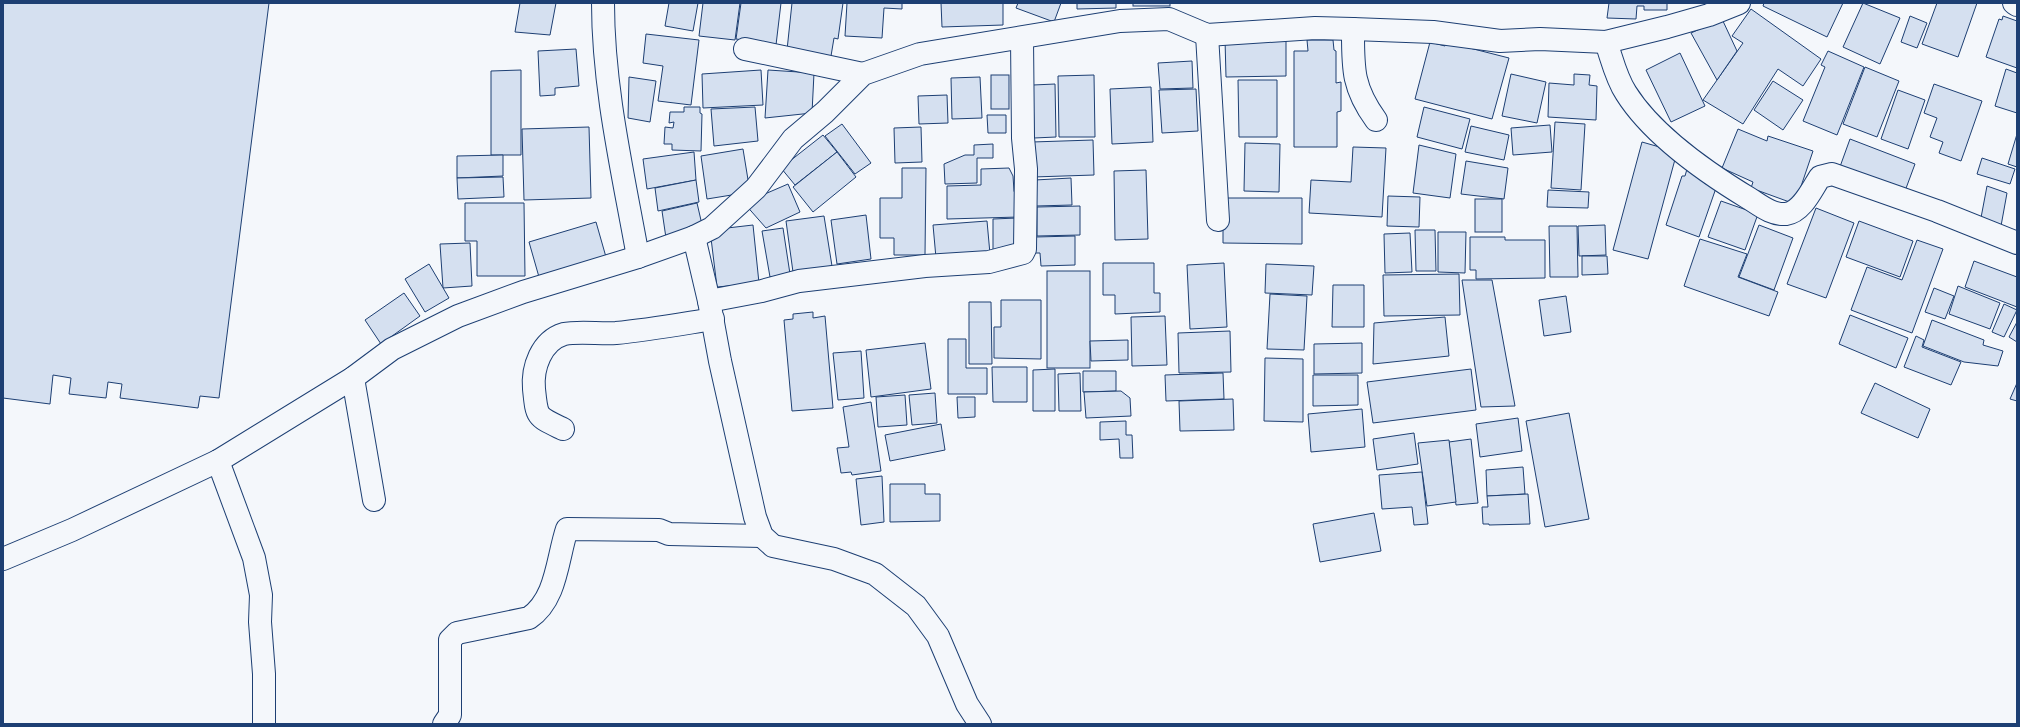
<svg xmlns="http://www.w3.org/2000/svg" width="2020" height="727" font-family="Lato,sans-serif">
	<rect width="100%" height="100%" fill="#f4f7fb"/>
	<g fill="#d5e0f0" stroke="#1d3f73">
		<polygon points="3,3 269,3 219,398 200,396 198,408 120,398 122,384 108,382 106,398 69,394 71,378 53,375 50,404 3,398"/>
		<polygon points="520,3 556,3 550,35 515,32"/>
		<polygon points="669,3 698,3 693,31 665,26"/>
		<polygon points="703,3 740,3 735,40 699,36"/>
		<polygon points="741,3 781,3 776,45 736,39"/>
		<polygon points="792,3 843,3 838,39 834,38 831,56 787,50"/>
		<polygon points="847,3 902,3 902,9 884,8 882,38 845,36"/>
		<polygon points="941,3 1003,3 1003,25 942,27"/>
		<polygon points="1018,3 1061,3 1054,22 1016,8"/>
		<polygon points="1077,3 1116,3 1116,8 1077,9"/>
		<rect x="1133" y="3" width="37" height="3"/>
		<polygon points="1609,3 1667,3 1667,10 1644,10 1644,6 1637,6 1636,19 1607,18"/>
		<polygon points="1764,3 1843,3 1827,37 1763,6"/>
		<polygon points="1863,3 1900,18 1880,64 1843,47"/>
		<polygon points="1937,3 1977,3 1958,57 1922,44"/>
		<polygon points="1751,9 1821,59 1803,86 1778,69 1743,124 1703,100 1743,43 1732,36"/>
		<polygon points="1910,16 1927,23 1917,48 1901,42"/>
		<polygon points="2003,16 2017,21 2017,68 1986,57 1999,19 2002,20"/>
		<polygon points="1722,19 1737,51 1717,80 1691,33"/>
		<polygon points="646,34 699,40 691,105 658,101 663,66 643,63"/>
		<polygon points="1286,38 1286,76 1226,77 1225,39"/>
		<polygon points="1307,40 1333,40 1334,50 1336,51 1336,83 1341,82 1341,111 1337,112 1337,147 1294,147 1294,51 1308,51"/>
		<polygon points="1430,42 1445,46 1446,42 1509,58 1492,119 1415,99"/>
		<polygon points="576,49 579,86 555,88 555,95 540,96 538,51"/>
		<polygon points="1828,51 1864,67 1837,135 1803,121 1825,67 1821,65"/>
		<polygon points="1680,53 1705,106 1671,122 1646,70"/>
		<polygon points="1192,61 1193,88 1160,89 1158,63"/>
		<polygon points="1865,67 1899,81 1877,137 1843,124"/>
		<polygon points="2006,69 2017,73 2017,113 1995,106"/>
		<polygon points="521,70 521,155 491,155 491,71"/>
		<polygon points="761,70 763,105 703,108 702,74"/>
		<polygon points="768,70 814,73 812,113 765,118"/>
		<polygon points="1511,74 1546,82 1537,123 1502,116"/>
		<polygon points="1574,74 1590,75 1589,85 1597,86 1596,120 1548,117 1549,83 1574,85"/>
		<rect x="991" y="75" width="18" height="34"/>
		<polygon points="1094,75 1095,137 1059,137 1058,76"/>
		<polygon points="629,77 656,81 650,122 628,118"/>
		<polygon points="980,77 982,118 952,119 951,78"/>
		<polygon points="1238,80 1277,80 1277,137 1239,137"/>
		<polygon points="1773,81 1803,100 1783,130 1754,110"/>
		<polygon points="1055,84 1056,137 1034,138 1033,85"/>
		<polygon points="1934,84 1982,101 1961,161 1939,153 1943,142 1930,137 1937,118 1924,113"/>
		<polygon points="1151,87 1153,142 1112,144 1110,89"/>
		<polygon points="1196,89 1198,131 1162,133 1159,90"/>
		<polygon points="1898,90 1925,100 1908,149 1881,139"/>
		<polygon points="947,95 948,123 919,124 918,96"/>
		<polygon points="684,107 700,107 700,113 702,114 701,151 672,150 672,144 664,144 665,127 673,128 674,122 669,123 670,112 684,112"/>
		<polygon points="755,107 758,141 714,146 711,109"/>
		<polygon points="1424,107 1470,119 1462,149 1417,137"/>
		<polygon points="987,115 1006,115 1006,133 988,133"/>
		<polygon points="1555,122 1585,124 1581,190 1551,188"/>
		<polygon points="842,124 871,163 855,174 825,136"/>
		<polygon points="1550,125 1552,152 1513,155 1511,128"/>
		<polygon points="1471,126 1509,135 1504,160 1465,152"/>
		<polygon points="589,127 591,198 524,200 522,129"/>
		<polygon points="921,127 922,162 895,163 894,128"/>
		<polygon points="1738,129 1767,141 1768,136 1813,151 1795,204 1751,188 1753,182 1722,168"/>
		<polygon points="2017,134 2017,167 2008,164"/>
		<polygon points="823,135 837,152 795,185 781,168"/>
		<polygon points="1850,139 1915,164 1905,191 1837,175"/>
		<polygon points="1093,140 1094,175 1033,177 1032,142"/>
		<polygon points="1642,142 1677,152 1648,259 1613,250"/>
		<polygon points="1245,143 1280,144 1279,192 1244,191"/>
		<polygon points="993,144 993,158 977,158 977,183 945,184 944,164 965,155 974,155 974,145"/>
		<polygon points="1419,145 1456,154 1450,198 1413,193"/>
		<polygon points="1353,147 1386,148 1382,217 1309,213 1311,180 1351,182"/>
		<polygon points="743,149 750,192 707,199 701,156"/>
		<polygon points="694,152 696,180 647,189 643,159"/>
		<polygon points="837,152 856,177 813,212 793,187"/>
		<polygon points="503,155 503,176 457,178 457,156"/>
		<polygon points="1982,158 2015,169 2010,184 1977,174"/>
		<polygon points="1466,161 1508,168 1504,199 1461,194"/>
		<polygon points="902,168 926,168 925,255 894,255 894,238 880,238 880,198 902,198"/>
		<polygon points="1009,168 1013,176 1014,191 1019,204 1019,217 947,219 947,186 981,185 981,169"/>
		<polygon points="1687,169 1707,176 1704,183 1716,188 1699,237 1666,225 1682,176 1685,176"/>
		<polygon points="1146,170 1148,239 1115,240 1114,171"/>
		<polygon points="503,177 504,197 458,199 457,178"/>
		<polygon points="1071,178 1072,205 1036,206 1035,180"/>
		<polygon points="696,180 699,202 658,211 655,188"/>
		<polygon points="788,184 800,212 766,228 744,203"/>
		<polygon points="1987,186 2007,193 2001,226 1980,223"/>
		<polygon points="1548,190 1589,192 1588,208 1547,207"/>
		<polygon points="1388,196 1420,197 1419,227 1387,226"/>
		<polygon points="1223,198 1302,198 1302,244 1223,243"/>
		<rect x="1475" y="199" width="27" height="33"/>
		<polygon points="1721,201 1758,214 1745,250 1708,237"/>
		<polygon points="465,203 524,203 525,276 477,276 477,241 465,241"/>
		<polygon points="697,203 703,229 666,238 662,211"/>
		<polygon points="1080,206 1080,235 1037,236 1037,207"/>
		<polygon points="1816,208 1854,223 1826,298 1787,284"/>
		<polygon points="866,215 871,259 837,264 831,220"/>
		<polygon points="824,216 832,266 793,272 786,221"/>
		<polygon points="1017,218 1018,253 993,254 993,219"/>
		<polygon points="987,221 990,254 936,258 933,225"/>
		<polygon points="1859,221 1913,241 1900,277 1846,257"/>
		<polygon points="596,222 606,257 539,277 529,242"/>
		<polygon points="753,225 759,283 717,287 710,230"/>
		<polygon points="1605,225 1606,255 1579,256 1578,226"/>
		<polygon points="1759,225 1793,238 1774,290 1739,277"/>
		<polygon points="1549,226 1577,226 1578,277 1550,277"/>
		<polygon points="783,228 790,274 770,277 762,231"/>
		<polygon points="1415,230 1435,230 1436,271 1416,271"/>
		<polygon points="1438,232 1466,232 1465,273 1438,272"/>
		<polygon points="1410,233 1412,272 1385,273 1384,234"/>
		<polygon points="1075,236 1075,265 1041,266 1040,253 1035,253 1035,237"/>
		<polygon points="1470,237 1505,237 1505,240 1545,240 1545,278 1476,279 1476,270 1470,270"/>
		<polygon points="1700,239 1747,254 1738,277 1778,292 1769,316 1684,286"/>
		<polygon points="1917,240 1943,249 1912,333 1851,310 1867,267 1902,280"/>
		<polygon points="470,243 472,286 443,288 440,244"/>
		<polygon points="1582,256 1607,256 1608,274 1582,275"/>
		<polygon points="1974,261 2017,277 2017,307 1965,287"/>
		<polygon points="1103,263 1154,263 1154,293 1160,293 1160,312 1115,314 1115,295 1103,295"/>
		<polygon points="1224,263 1227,327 1190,329 1187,265"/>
		<polygon points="429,264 449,298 425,312 405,279"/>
		<polygon points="1266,264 1314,266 1312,295 1265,293"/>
		<rect x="1047" y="271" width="43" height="97"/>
		<polygon points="1459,274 1460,315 1384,316 1383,275"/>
		<polygon points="1462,280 1492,280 1515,406 1481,407"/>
		<polygon points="1333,285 1364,285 1364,327 1332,327"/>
		<polygon points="1958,286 2000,303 1990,329 1949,314"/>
		<polygon points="1934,288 1954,296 1945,319 1925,312"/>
		<polygon points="404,293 420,316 381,344 365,320"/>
		<polygon points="1270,294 1307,296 1304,350 1267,349"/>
		<polygon points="1566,296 1571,332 1544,336 1539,300"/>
		<polygon points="1001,300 1041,300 1041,359 994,358 994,327 1001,327"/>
		<polygon points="969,302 991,302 992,364 969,364"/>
		<polygon points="2004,304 2017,310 2004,337 1992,332"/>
		<polygon points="813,312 813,318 825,316 833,408 792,411 784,320 793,319 793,314"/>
		<polygon points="1850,315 1908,338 1896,368 1839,344"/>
		<polygon points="1165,316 1167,365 1132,366 1131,317"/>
		<polygon points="1445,317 1449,356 1373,364 1374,323"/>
		<polygon points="1932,320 1984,340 1983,345 2003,351 1998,366 1964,362 1923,346"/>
		<polygon points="2017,322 2017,342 2009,337"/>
		<polygon points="1230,331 1231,372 1179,373 1178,333"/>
		<polygon points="1916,336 1924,340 1922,347 1961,362 1951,385 1904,367"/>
		<polygon points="948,339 966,339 966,368 987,368 987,394 948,394"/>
		<polygon points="1128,340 1128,360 1091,361 1090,341"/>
		<polygon points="925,343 931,389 871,397 866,350"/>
		<polygon points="1362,343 1362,373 1314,374 1314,344"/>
		<polygon points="861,351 864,398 838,400 833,353"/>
		<polygon points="1265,358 1303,359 1303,422 1264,421"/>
		<polygon points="992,367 1027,367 1027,402 993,402"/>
		<polygon points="1055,369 1055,411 1033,411 1033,370"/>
		<polygon points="1471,369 1476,410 1373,423 1367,382"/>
		<polygon points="1083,371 1116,371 1116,391 1083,392"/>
		<polygon points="1080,373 1081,411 1059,411 1058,374"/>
		<polygon points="1223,373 1224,399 1166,401 1165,375"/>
		<polygon points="1313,375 1358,375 1358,405 1313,406"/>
		<polygon points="1875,383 1930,409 1918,438 1861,413"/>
		<polygon points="2017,383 2017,401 2010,399"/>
		<polygon points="1121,391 1130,398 1131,416 1086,418 1084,392"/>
		<polygon points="935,393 937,423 912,425 909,395"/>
		<polygon points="905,395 907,425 878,427 876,397"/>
		<polygon points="957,397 975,397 975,417 958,418"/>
		<polygon points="1233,399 1234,430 1180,431 1179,401"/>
		<polygon points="871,402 881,471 852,475 851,472 841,473 837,448 849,447 843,407"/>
		<polygon points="1362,409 1365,447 1311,452 1308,414"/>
		<polygon points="1569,413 1589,519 1545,527 1526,421"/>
		<polygon points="1518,418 1522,451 1480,457 1476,424"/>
		<polygon points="1126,421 1126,435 1132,435 1133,458 1120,458 1119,439 1100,440 1100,422"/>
		<polygon points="941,424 945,450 890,461 885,435"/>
		<polygon points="1414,433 1418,464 1377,470 1373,439"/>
		<polygon points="1471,439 1478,503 1456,505 1449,442"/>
		<polygon points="1449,440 1456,502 1427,506 1418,443"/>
		<polygon points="1523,467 1525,494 1487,496 1486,470"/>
		<polygon points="1422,472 1428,524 1414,525 1412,507 1382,509 1379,475"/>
		<polygon points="882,476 884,522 861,525 856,479"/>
		<polygon points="890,484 925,484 925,494 940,494 940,521 890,522"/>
		<polygon points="1528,494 1530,524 1489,525 1489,524 1483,524 1482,507 1488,507 1487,496"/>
		<polygon points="1374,513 1381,551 1320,562 1313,524"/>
	</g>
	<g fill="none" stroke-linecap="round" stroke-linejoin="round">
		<g stroke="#1d3f73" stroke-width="24">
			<g id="street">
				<path d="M603 3C603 88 623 173 638 257"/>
				<polyline points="2014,3 2017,5"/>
				<path d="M1353 29C1353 68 1352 87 1376 120"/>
				<polyline points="1207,35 1218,220"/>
				<path d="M1606 42C1612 59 1616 78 1626 93 1653 136 1707 173 1750 199 1761 206 1772 215 1786 214 1802 212 1812 189 1820 177L1832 174 1937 211 2017 243"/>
				<polyline points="745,49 863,74"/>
				<polyline points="694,237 709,301 720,361 755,517 762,536 773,546 834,559 875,574 916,606 938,636 967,704 980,724"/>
				<polyline points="709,301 762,291 799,281 925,266 989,262 1023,253 1025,249 1026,169 1023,138 1022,39"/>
				<polyline points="353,378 374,500"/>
				<path d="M563 429C536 416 537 418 534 389 532 368 541 341 564 334 577 331 601 334 616 333 648 330 681 324 713 319"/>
				<polyline points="218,461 254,558 261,595 260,622 264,674 264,724"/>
				<polyline points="3,559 72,530 218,461 353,378 392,349 458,316 523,292 638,257 694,237 712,228 756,188 793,139 825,112 863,74 920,54 1120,21 1169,19 1207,35 1315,28 1353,29 1433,32 1500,41 1540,39 1606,42 1667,27 1709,15 1739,3"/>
				<path d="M444 724 450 715V640L457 633 529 618C557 599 557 559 567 529L659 530 669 534 762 536"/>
			</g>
		</g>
		<use href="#street" stroke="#f4f7fb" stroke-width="22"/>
	</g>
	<rect width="2020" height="727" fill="none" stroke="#1d3f73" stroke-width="8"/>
</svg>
